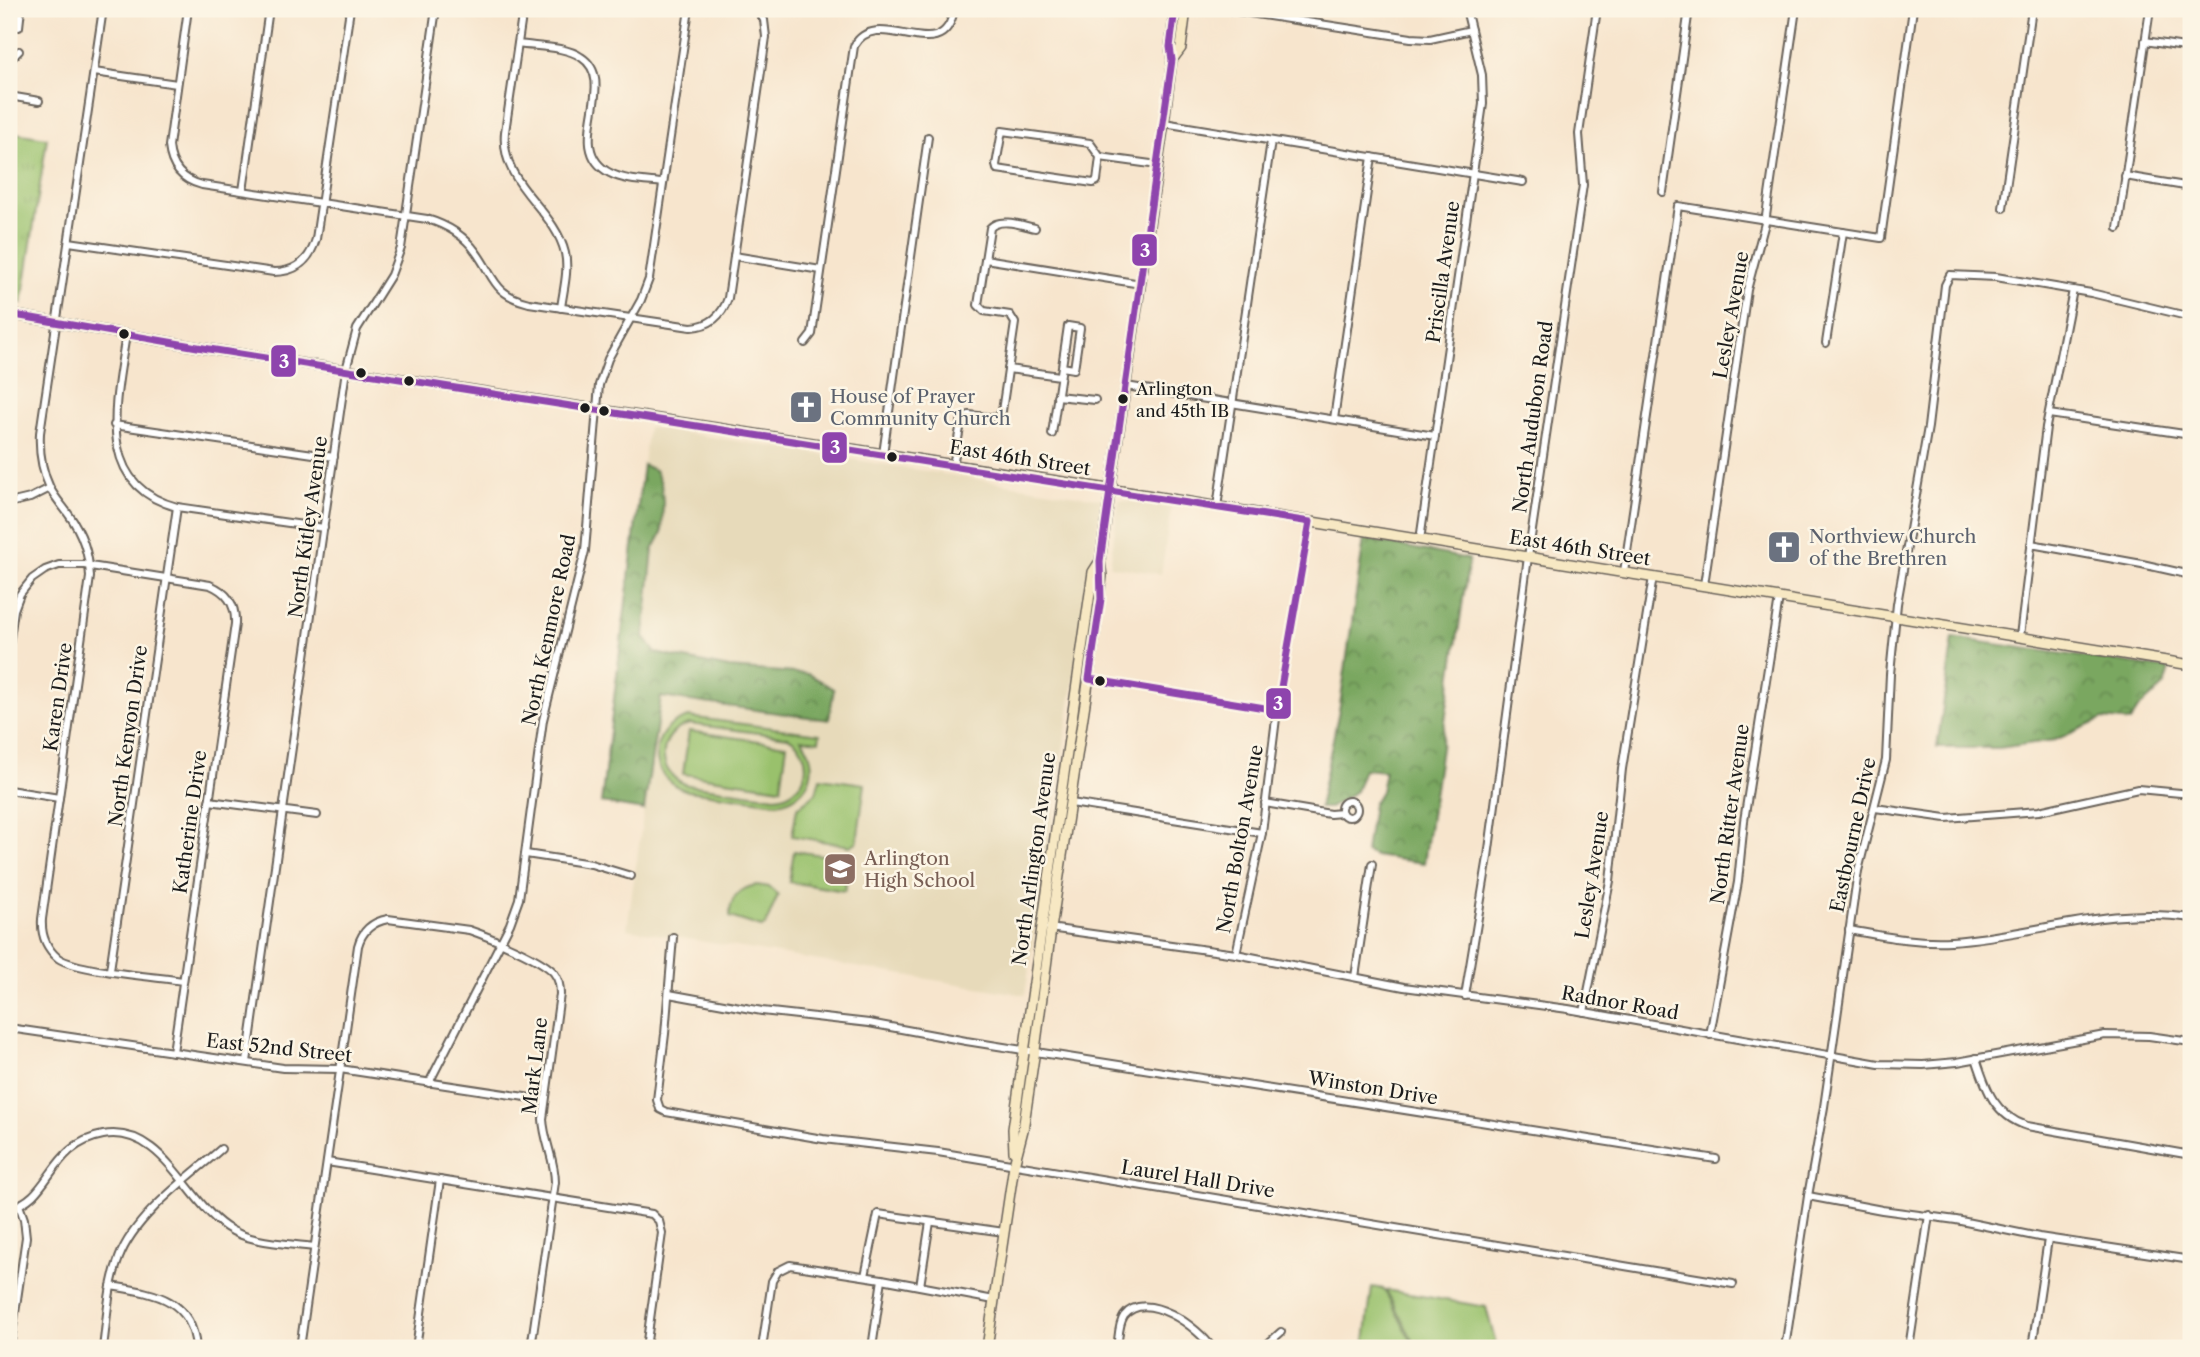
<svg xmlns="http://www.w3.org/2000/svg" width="2200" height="1357" font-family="'Libre Caslon Text',serif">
	<defs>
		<pattern id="forest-crowns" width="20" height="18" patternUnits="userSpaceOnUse" patternTransform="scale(1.75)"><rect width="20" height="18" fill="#7aa760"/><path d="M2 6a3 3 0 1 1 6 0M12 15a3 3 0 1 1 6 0" fill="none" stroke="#63874e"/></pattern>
		<pattern id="park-tufts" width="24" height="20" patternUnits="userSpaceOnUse" patternTransform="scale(1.75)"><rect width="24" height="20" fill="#99c16c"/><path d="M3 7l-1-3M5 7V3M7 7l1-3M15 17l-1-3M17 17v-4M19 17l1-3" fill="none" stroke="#83a55d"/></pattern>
	</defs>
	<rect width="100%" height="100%" fill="#fcf5e5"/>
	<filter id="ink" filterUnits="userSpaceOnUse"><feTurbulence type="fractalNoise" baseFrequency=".0143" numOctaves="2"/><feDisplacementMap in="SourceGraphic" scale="14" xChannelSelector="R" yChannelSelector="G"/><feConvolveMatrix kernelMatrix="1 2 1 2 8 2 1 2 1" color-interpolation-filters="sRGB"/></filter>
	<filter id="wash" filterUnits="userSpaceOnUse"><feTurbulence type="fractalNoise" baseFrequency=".00686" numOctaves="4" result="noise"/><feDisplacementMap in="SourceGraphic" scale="28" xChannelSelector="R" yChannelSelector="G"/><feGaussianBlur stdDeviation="1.57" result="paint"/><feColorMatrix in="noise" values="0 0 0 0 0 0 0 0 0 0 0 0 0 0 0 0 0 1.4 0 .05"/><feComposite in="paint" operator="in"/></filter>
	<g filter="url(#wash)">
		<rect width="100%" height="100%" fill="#f7e5cd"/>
		<g fill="#e7daba">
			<polygon points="648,427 1102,499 1025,995 627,929 660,697 829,720 808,674 729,668 697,663 656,653 644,637 653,550 662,533 663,501 661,483 656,470 643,465"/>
			<polygon points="1119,500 1171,508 1161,574 1110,566"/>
		</g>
		<g fill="#99c16c" stroke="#5a6e44" stroke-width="2" fill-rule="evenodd">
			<path d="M689 717 820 734 819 741 801 739C822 764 811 799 777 803L688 791C646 780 646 727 689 717ZM690 724 788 737C817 753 809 795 775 797L688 785C655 775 656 732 690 724Z"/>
			<polygon points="689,731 787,745 781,788 683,774"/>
			<polygon points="820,778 865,784 857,842 850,846 792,836 797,808 816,793"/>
			<path d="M757 885 769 887 778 895 765 926 761 927 730 917C729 897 739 888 757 885Z"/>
			<polygon points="1372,1287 1384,1289 1415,1348 1364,1348"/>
			<polygon points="1386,1290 1486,1307 1497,1348 1417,1348"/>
		</g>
		<g fill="url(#forest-crowns)" stroke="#4b623e" stroke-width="2">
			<polygon points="643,465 655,470 661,483 663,501 662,533 653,550 644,637 656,653 729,668 808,674 834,689 829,720 661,697 644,810 601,803"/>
			<polygon points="1364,539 1469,559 1424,863 1375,856 1366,852 1373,804 1381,791 1385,771 1364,769 1356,791 1330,808 1319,808 1340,705"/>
			<polygon points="1953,638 2169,669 2164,686 2138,709 2130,722 2103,719 2055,740 1999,748 1937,748"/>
		</g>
		<g fill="url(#park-tufts)" stroke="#5a6e44" stroke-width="2">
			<polygon points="9,132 47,138 22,303 9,301"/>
			<polygon points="794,851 850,859 845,891 789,882"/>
		</g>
	</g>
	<g filter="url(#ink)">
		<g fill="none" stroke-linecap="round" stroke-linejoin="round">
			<g stroke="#69625a" stroke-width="10">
				<g id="minor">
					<path d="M103 9 40 433C39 452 42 471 50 488 55 498 63 506 69 515 83 534 89 554 90 577L42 919C41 934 46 948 58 958 76 971 157 977 183 981"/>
					<path d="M188 9 169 146C171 167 182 180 202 185L427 219C447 225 464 235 476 252 495 278 493 294 529 303L691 327C710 326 722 316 728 298L766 37 764 20 757 9"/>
					<path d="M523 9 505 132C500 186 554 207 565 253 569 271 563 291 561 308"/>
					<polyline points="1223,9 1411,38 1430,39 1471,30"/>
					<polyline points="19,27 21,9"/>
					<polyline points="2145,41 2191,48"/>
					<path d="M518 44C537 47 565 46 581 57 621 83 561 147 610 173 625 181 646 181 663 183"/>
					<polyline points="9,61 19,51"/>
					<polyline points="94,72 177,84"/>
					<polyline points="9,96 39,101"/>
					<polyline points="1164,123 1523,182"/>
					<polygon points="1002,131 1090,143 1100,157 1097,181 1093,183 997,169 996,165"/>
					<polyline points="1100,157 1158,165"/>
					<polyline points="2125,176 2191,187"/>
					<polyline points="243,191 269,9"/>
					<polyline points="1663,192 1689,9"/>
					<polyline points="2003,208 2032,9"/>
					<polyline points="2118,228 2150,9"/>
					<path d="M69 242 274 272C296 272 310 260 316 239L350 9"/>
					<polyline points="734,256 821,270"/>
					<polyline points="985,259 1141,284"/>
					<path d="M126 334C117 397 92 485 177 507L324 528"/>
					<path d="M805 343 812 334 854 46C878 3 944 72 954 9"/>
					<polyline points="1826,343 1843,232"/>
					<polyline points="1008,369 1060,376"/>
					<polyline points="1126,386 1435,436"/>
					<polyline points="1057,396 1095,400"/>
					<polyline points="2049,414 2191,435"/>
					<polyline points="1334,419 1372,157"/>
					<polyline points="114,425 334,457"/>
					<polyline points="1052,434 1068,326 1080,328 1074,369 1062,367"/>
					<polyline points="883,454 928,137"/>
					<path d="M953 465 962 418 969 415 997 418 1002 411 1015 323 1010 315 984 311 978 305 990 228C999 217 1022 225 1035 228"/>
					<polyline points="9,503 30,498 50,488"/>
					<polyline points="1217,507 1271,141"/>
					<polyline points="1420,540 1483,104 1482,75 1466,9"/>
					<polyline points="2031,544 2142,564 2191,575"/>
					<polyline points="1624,572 1678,206 1881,238 1913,9"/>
					<polyline points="1704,585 1747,290 1765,223 1796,9"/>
					<polyline points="2020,636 2046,427 2073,290"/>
					<path d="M9 645 14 610 20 594 32 579 45 570 59 565H84L210 585C227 592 236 605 235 624L173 1052"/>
					<polyline points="1089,679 1277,710"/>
					<polyline points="9,790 59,798"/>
					<circle cx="1349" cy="809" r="8"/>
					<polyline points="209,801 317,815"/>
					<polyline points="1071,803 1262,833"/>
					<polyline points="1265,803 1330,814 1342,813"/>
					<polyline points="1875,808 1946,818 2039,811 2138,789 2191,794"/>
					<polyline points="526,854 591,864 631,876"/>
					<polyline points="1049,928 1236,954 1404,987 1568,1009 1879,1064 1923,1065 1957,1062 2105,1035 2149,1036 2191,1042"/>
					<path d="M1849 930C1882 936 1916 943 1951 941 2032 936 2109 905 2191 918"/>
					<polyline points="673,937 665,1034 657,1100 660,1109 666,1112 823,1139 938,1152 1733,1284"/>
					<polyline points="1236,954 1262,833 1277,710 1310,522"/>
					<polyline points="110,970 177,507"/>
					<polyline points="1355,977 1372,864"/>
					<polyline points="669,994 762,1011 869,1023 966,1041 1716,1159"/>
					<polyline points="1465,996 1488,857 1528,557 1583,185 1579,134 1597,9"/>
					<polyline points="1584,1012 1610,881 1622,769 1653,577"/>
					<polyline points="9,1028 283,1068 340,1069 545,1100"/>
					<polyline points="1710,1035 1738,882 1744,821 1779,598"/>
					<path d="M1976 1058C1986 1089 1994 1115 2027 1126L2191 1155"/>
					<polyline points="247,1062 346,370 357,329 391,275 401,248 436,9"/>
					<polyline points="429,1083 510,924 519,899 543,720 585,551 599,385 608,359 641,300 649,279 689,9"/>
					<polyline points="327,1162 652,1214 659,1221 662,1233 646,1348"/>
					<polyline points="1808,1196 1882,1210 1956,1220 2039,1237 2191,1260"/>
					<path d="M9 1208C52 1199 48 1145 103 1135 162 1125 185 1199 226 1227 251 1244 286 1243 314 1247"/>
					<polyline points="865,1276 878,1214 1004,1232"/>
					<path d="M111 1286C152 1293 192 1297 196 1348"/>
					<polyline points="920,1286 930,1222"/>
					<polyline points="10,1348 26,1237 24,1219 19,1205"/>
					<path d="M103 1348C107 1319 108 1286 119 1258 135 1215 187 1179 221 1149"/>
					<path d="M300 1348 358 946C362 931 372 922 388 919L469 930C487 936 543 959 554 973 559 979 560 986 560 994L543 1119C544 1141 555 1160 555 1182L531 1348"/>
					<polyline points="416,1348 440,1180"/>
					<polyline points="762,1348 772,1281 778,1271 790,1265 882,1279 994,1300"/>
					<polyline points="872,1348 882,1279"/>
					<path d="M1117 1348C1119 1338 1118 1325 1124 1316 1146 1288 1199 1328 1212 1348"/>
					<polyline points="1263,1348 1281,1332"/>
					<polyline points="1785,1348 1808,1196 1824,1107 1858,871 1886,760 1890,674 1897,604 1928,427 1945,285 1950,275 1996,277 2091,293 2191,317"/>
					<polyline points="1909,1348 1929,1215"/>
					<polyline points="2032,1348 2048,1239"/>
				</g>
			</g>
			<g stroke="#69625a" stroke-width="12">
				<g id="secondary">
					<polyline points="1172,60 1181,48 1186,9"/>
					<polyline points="9,314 209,349 1134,493 2191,665"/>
					<polyline points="1014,1152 1013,1129 1093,572 1100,561"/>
					<polyline points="987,1348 1014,1165 1023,1130 1035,1050 1051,929 1096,630 1102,576 1100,561 1164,123 1172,60 1170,47 1175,9"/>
				</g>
			</g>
			<use href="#minor" stroke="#fff" stroke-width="6"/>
			<use href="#secondary" stroke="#f7e8c3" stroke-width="9"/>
			<g stroke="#fcf5e5" stroke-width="12">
				<g id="bus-1">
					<polyline points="9,314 209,349 1110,491"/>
					<polygon points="1110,491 1310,522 1277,710 1089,679 1101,599 1100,561"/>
					<polyline points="1110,491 1172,60 1170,47 1175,9"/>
				</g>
			</g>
			<use href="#bus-1" stroke="#8e44ad" stroke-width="7"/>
		</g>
	</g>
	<defs>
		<g id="church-square" transform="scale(1.75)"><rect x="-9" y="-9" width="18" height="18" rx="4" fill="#6b7280" stroke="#fcf5e5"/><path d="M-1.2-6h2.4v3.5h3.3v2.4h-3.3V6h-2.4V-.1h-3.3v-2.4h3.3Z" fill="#fff"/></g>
		<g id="school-square" transform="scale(1.75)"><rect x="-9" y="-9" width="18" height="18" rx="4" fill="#8d6e63" stroke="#fcf5e5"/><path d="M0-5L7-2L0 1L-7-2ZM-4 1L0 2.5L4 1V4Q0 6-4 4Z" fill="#fff"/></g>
	</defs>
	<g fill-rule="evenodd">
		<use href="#church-square" x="806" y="407"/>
		<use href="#church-square" x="1784" y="547"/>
		<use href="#school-square" x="840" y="869"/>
	</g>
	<g fill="#1c1c1c" stroke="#fcf5e5" stroke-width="2.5">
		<circle cx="124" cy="334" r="6"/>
		<circle cx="361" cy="373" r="6"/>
		<circle cx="409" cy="381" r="6"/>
		<circle cx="1123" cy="399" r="6"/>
		<circle cx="585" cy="408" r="6"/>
		<circle cx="604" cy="411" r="6"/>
		<circle cx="892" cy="457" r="6"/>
		<circle cx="1100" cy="681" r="6"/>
	</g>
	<g text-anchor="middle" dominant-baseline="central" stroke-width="5" stroke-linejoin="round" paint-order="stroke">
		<g font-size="17" fill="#1c1c1c" stroke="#fcf5e5" text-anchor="start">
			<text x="1136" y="389">Arlington<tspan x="1136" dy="22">and 45th IB</tspan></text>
		</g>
		<g font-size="19" fill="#1c1c1c" stroke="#fcf5e5">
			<text transform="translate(1443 272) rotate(-82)">Priscilla Avenue</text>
			<text transform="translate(1731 315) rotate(-80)">Lesley Avenue</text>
			<text transform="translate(1533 417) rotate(-82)">North Audubon Road</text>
			<text transform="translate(1020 458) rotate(9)">East 46th Street</text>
			<text transform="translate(308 527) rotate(-82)">North Kitley Avenue</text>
			<text transform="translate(1580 548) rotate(9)">East 46th Street</text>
			<text transform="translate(549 630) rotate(-78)">North Kenmore Road</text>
			<text transform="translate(58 697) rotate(-82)">Karen Drive</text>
			<text transform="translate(128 736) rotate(-82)">North Kenyon Drive</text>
			<text transform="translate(1730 814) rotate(-82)">North Ritter Avenue</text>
			<text transform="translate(190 822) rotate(-82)">Katherine Drive</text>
			<text transform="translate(1853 835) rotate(-78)">Eastbourne Drive</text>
			<text transform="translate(1240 839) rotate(-80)">North Bolton Avenue</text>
			<text transform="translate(1034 859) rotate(-82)">North Arlington Avenue</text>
			<text transform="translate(1592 875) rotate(-81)">Lesley Avenue</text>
			<text transform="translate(1620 1003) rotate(10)">Radnor Road</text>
			<text transform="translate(279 1048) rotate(6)">East 52nd Street</text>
			<text transform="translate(535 1066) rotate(-83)">Mark Lane</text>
			<text transform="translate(1373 1088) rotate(9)">Winston Drive</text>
			<text transform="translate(1198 1179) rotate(9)">Laurel Hall Drive</text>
		</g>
		<g font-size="19" fill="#5b616d" stroke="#fcf5e5" text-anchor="start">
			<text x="830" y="396">House of Prayer<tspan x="830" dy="22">Community Church</tspan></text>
			<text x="1809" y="536">Northview Church<tspan x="1809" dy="22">of the Brethren</tspan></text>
		</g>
		<g font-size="19" fill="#785e54" stroke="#fcf5e5" text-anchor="start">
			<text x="864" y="858">Arlington<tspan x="864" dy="22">High School</tspan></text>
		</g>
	</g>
	<g stroke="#fcf5e5" stroke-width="2.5">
		<rect x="1131" y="233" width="27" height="34" rx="7" fill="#8e44ad"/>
		<rect x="270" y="344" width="27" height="34" rx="7" fill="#8e44ad"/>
		<rect x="821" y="431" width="27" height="33" rx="7" fill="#8e44ad"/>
		<rect x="1265" y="687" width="27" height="33" rx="7" fill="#8e44ad"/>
	</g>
	<g font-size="19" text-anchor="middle" font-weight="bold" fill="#fff">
		<text x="1145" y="257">3</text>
		<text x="284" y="368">3</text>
		<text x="835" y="454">3</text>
		<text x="1278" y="710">3</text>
	</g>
	<rect width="2200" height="1357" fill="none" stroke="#fcf5e5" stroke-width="35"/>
</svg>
